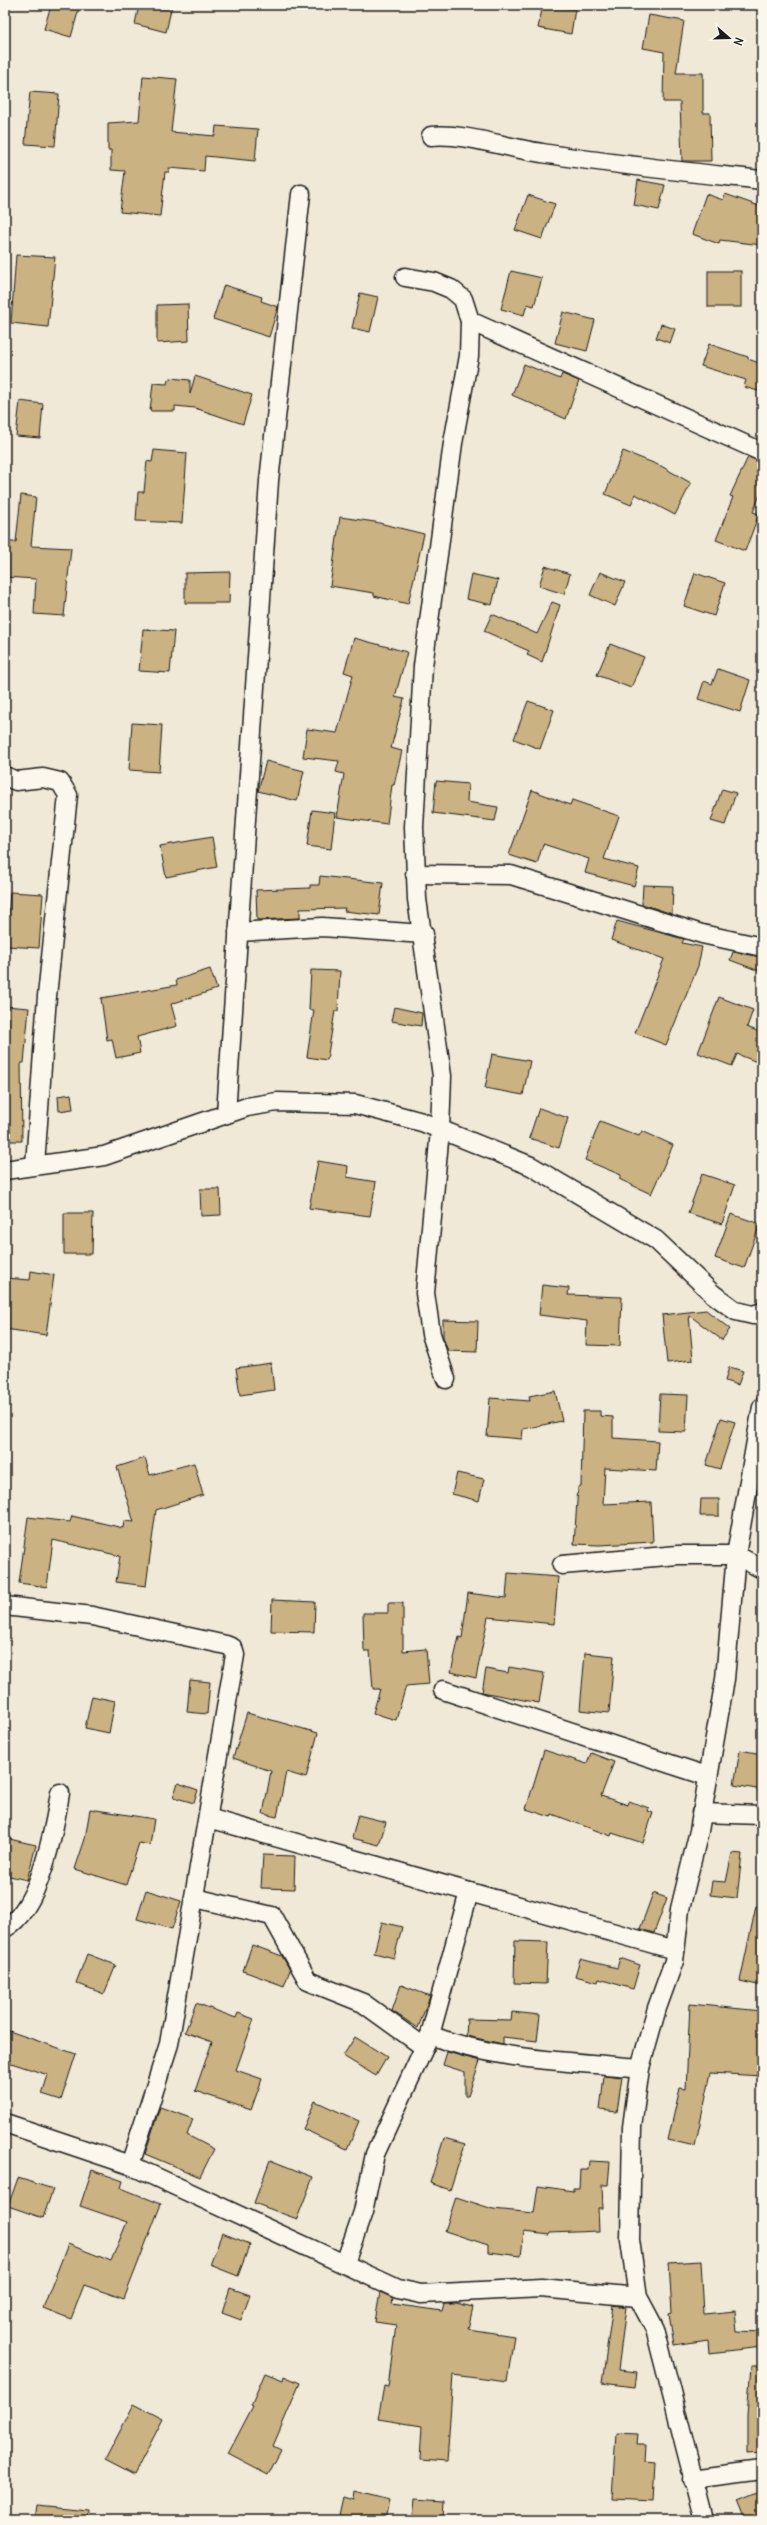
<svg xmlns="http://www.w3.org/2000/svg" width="767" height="2525" font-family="Delius,sans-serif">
	<rect width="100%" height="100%" fill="#f1e9d7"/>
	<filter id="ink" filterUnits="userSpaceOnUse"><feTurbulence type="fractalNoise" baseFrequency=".025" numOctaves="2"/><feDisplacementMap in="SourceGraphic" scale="8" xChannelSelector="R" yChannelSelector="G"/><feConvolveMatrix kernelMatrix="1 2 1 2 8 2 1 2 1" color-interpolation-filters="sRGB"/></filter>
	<g filter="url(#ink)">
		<g fill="#cab282" stroke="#1c1c1c">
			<polygon points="51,5 80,5 71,37 44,29"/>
			<polygon points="139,5 172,5 166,32 135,24"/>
			<polygon points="543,5 575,9 571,34 538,28"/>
			<polygon points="649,15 684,21 676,73 703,73 703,113 710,113 711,161 682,161 680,102 663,102 664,52 643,48"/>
			<polygon points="143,76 177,79 171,132 215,136 216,126 258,129 255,161 205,156 204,171 169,168 169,172 165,172 160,216 120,212 125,171 111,170 111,150 108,150 108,123 139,121"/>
			<polygon points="30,92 59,94 55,146 25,144"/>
			<polygon points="638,180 665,185 659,210 634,205"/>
			<polygon points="706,194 723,200 725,194 762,207 762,245 720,240 719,244 692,234"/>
			<polygon points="528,195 555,204 542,239 515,230"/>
			<polygon points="16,255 55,257 48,327 11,323"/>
			<polygon points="511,271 542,278 534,306 527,304 524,315 501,309"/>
			<rect x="708" y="271" width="33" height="36"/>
			<polygon points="224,285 262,297 261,301 278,307 269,337 213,319"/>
			<polygon points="360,293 378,297 370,332 352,328"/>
			<polygon points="188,304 189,341 157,343 157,305"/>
			<polygon points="563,312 595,320 587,351 555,343"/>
			<polygon points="661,324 675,329 670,343 656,338"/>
			<polygon points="709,344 748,357 748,359 762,364 762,390 759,389 758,391 744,387 746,380 701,366"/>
			<polygon points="524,364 560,379 562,374 579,381 566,419 512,395"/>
			<polygon points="195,376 252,395 243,424 195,408 175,406 175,411 150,411 153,383 167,384 168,380 171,378 190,380 190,394"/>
			<polygon points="20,401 43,404 40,438 16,436"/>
			<polygon points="154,450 187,453 182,523 136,521 138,492 144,492 147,461 152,462"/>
			<polygon points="623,451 661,466 691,483 675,515 635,494 631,505 605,494"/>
			<polygon points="748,457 762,462 762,490 753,512 759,514 745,551 716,540 733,497 730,496"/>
			<polygon points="21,495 36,497 31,546 71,548 64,616 34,614 36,579 5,577 5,542 16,542"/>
			<polygon points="340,517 375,522 424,534 408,604 374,596 374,593 330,586"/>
			<polygon points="545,566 570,574 564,594 539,586"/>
			<polygon points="230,572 229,603 185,603 185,573"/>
			<polygon points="600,572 625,582 615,606 590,595"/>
			<polygon points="695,573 725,583 714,616 684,606"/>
			<polygon points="471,574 498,580 492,605 466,599"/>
			<polygon points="552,602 560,605 542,662 527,655 529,651 484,631 492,614 537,634"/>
			<polygon points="143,629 174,631 170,673 139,671"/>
			<polygon points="354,638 407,652 395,697 404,699 391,748 402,751 394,785 392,785 387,824 337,817 344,774 336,772 339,761 303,757 307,729 337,733 353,675 344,672"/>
			<polygon points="610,644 644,657 631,688 597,675"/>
			<polygon points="718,669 750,680 740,712 698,699 704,681 712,684"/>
			<polygon points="528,701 554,710 540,749 514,739"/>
			<polygon points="132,723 162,725 159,772 129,770"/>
			<polygon points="266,761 304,771 297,801 258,791"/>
			<polygon points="436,781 468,784 467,802 498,807 495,821 433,813"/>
			<polygon points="722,789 736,793 725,825 711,821"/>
			<polygon points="532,790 570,805 572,800 619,816 604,859 639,868 634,886 585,873 589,859 543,844 537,864 509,855"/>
			<polygon points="312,810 335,813 331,849 307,846"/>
			<polygon points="212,837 217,867 166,877 160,846"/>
			<polygon points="320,876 383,883 379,915 344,911 345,908 300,909 300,918 257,920 256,890 310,888 310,885 319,885"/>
			<polygon points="643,885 673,886 672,914 642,904"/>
			<polygon points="10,892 43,894 39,948 6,946"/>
			<polygon points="617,921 684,939 682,943 702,947 698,966 666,1045 635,1033 664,959 611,940"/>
			<polygon points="733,952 762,957 762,972 730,960"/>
			<polygon points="210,969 217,989 171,1004 177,1026 137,1037 140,1053 116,1058 112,1039 107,1040 101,998 177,985 176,980"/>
			<polygon points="311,970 340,971 338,1011 335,1011 327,1060 307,1057 314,1010 309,1010"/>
			<polygon points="719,997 753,1010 747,1027 762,1033 762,1064 737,1054 732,1066 698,1053"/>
			<polygon points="5,1006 29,1008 24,1063 21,1063 22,1141 5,1141"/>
			<polygon points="394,1007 422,1013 421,1026 391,1021"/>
			<polygon points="492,1054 530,1061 523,1095 485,1088"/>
			<polygon points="71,1094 73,1109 59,1111 58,1096"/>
			<polygon points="539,1108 568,1118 559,1148 529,1138"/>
			<polygon points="600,1121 639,1136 642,1131 673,1145 651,1194 619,1179 621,1175 585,1160"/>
			<polygon points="318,1161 348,1166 347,1177 376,1182 370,1216 309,1208"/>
			<polygon points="702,1174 735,1185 722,1224 688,1213"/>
			<polygon points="200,1189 220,1189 221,1215 201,1216"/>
			<polygon points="64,1213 93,1213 92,1254 64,1254"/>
			<polygon points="731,1214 760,1224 744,1268 715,1258"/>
			<polygon points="31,1271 54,1275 46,1335 5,1329 5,1278 30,1280"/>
			<polygon points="542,1285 569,1288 568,1295 622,1297 620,1346 586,1345 587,1321 539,1315"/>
			<polygon points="706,1310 730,1329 722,1340 689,1315 693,1360 667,1363 662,1315"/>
			<polygon points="443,1320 478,1321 477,1352 448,1351 443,1337"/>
			<polygon points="271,1363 274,1390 240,1395 236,1368"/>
			<polygon points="729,1367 743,1371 738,1385 725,1381"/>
			<polygon points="555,1391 562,1421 523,1429 522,1439 487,1436 490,1398 530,1401 529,1396"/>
			<polygon points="660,1394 688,1395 686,1432 658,1431"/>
			<polygon points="583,1411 600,1411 600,1416 613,1417 613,1438 658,1441 656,1471 605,1468 603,1504 651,1502 653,1542 600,1545 574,1544 578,1487 581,1486"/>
			<polygon points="721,1418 735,1422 720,1469 706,1465"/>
			<polygon points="145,1458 150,1475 194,1463 203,1495 156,1510 146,1586 116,1582 120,1556 53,1540 47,1587 19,1583 28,1517 70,1522 72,1516 123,1528 124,1521 134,1522 117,1467"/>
			<polygon points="457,1473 484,1479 479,1501 452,1494"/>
			<polygon points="701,1499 719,1499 719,1516 700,1516"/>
			<polygon points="508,1573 558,1577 554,1624 488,1617 476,1678 451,1672 459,1637 462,1638 468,1593 506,1598"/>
			<polygon points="272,1600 315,1602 314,1632 271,1631"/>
			<polygon points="388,1603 403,1603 403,1651 426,1649 429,1684 406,1686 396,1720 373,1713 380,1689 373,1689 370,1651 364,1651 363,1613 388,1613"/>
			<polygon points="585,1653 614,1656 609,1713 580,1710"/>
			<polygon points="509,1667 544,1673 539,1703 482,1692 486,1669 508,1673"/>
			<polygon points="190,1680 210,1682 207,1714 187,1712"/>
			<polygon points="92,1696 115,1701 109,1733 85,1728"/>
			<polygon points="247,1713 318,1733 306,1778 286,1772 277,1817 263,1814 271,1771 233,1758"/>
			<polygon points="544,1750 587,1764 591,1753 614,1762 601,1796 628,1805 629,1801 649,1808 648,1811 653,1813 643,1843 612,1833 611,1836 552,1814 551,1817 526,1809"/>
			<polygon points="740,1750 762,1754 762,1790 734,1785"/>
			<polygon points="178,1783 198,1790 194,1803 173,1797"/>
			<polygon points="90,1809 154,1819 150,1845 139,1843 126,1885 75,1869 85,1839"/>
			<polygon points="358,1815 386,1822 379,1845 352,1838"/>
			<polygon points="5,1838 36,1845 27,1880 5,1875"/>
			<polygon points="732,1853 742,1854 737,1898 710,1895 712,1881 726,1882"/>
			<polygon points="263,1855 295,1856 294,1889 261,1888"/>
			<polygon points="146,1890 181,1901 172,1929 137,1919"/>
			<polygon points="653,1893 667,1898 654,1933 640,1929"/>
			<polygon points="756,1906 762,1907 762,1986 740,1981"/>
			<polygon points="382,1922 402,1927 394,1958 374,1953"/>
			<polygon points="515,1941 548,1942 546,1984 514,1983"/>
			<polygon points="252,1945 282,1956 290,1970 284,1986 243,1971"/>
			<polygon points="87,1954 116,1965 104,1994 76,1983"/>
			<polygon points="620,1958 640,1965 633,1989 599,1979 598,1982 575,1976 580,1959 617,1968"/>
			<polygon points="401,1985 430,1996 418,2028 392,2011"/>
			<polygon points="196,2003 236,2018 238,2013 254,2019 236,2070 262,2079 251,2110 195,2091 212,2042 185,2032"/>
			<polygon points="690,2004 762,2011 761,2076 711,2073 695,2146 668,2140 680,2088 686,2089"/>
			<polygon points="512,2012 540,2015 537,2041 503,2037 503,2044 466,2036 467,2019 511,2020"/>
			<polygon points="9,2031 76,2054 61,2100 42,2094 48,2075 5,2061 5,2044"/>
			<polygon points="355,2037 387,2057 376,2076 343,2056"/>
			<polygon points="447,2052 480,2061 468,2096 465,2096 465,2072 443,2065"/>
			<polygon points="604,2075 622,2077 617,2112 600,2110"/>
			<polygon points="315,2101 359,2121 347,2149 303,2129"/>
			<polygon points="160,2107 193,2119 187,2135 214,2149 200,2177 145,2154"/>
			<polygon points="444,2138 465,2144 450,2190 430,2183"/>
			<polygon points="270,2160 313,2177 297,2219 254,2203"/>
			<polygon points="589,2161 610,2162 608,2185 602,2185 603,2208 598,2208 599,2231 550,2233 549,2235 524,2232 521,2256 488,2252 488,2245 445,2231 456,2197 493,2209 534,2213 538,2186 573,2191 573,2188 579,2188 580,2170 588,2170"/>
			<polygon points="92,2170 123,2181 121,2188 161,2204 124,2299 84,2285 71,2319 43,2308 68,2244 111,2261 127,2222 80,2206"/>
			<polygon points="18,2178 53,2189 43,2218 8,2206"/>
			<polygon points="222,2233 250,2244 238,2276 210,2265"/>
			<polygon points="701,2261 704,2314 735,2311 737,2331 762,2332 762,2347 709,2353 708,2340 674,2345 669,2314 672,2313 669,2263"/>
			<polygon points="230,2288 250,2295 241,2320 222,2313"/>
			<polygon points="380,2292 393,2298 392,2304 442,2311 444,2303 456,2303 473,2307 468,2329 514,2336 507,2382 453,2375 447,2462 420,2460 422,2426 378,2419 384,2386 388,2387 396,2325 375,2322"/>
			<polygon points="613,2305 626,2307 618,2370 637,2372 635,2387 602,2383"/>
			<polygon points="751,2366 762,2366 762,2453 747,2454 747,2415"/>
			<polygon points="265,2373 283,2380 284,2376 300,2383 273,2446 281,2450 268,2475 228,2454 253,2406 251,2405"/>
			<polygon points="134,2404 163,2419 134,2475 105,2460"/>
			<polygon points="616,2433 638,2434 637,2444 646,2444 645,2461 655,2462 653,2501 612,2499"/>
			<polygon points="762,2490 762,2520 746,2520 738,2500"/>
			<polygon points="354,2492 389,2501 385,2520 345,2520 346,2517 339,2515 343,2497 353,2500"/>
			<polygon points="414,2499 445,2501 444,2520 412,2520"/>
			<polygon points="36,2505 89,2510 88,2520 34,2520"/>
		</g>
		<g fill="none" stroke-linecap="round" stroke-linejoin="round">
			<g stroke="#1c1c1c" stroke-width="21">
				<g id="street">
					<path d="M431 136C468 133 505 148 542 153 615 165 688 172 762 180"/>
					<polyline points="405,277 434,282 451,289 463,299 470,321 469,356 453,443 423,666 414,827 417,899 442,1076 440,1130 425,1293 431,1334 446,1379"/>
					<polyline points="470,321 762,452"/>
					<polyline points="5,776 16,781 43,778 60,782 68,795 47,996 35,1165"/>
					<polyline points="415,874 511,875 702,934 762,947"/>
					<polyline points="238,932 322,927 424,934"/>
					<polyline points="226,1114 269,481 301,194"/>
					<polyline points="5,1170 104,1156 247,1107 277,1102 355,1104 422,1122 531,1166 656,1240 713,1294 736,1311 753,1315 762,1312"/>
					<polyline points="562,1565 678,1555 736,1555 762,1569"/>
					<polyline points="5,1606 92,1616 226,1645 233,1648 235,1655 169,2044 130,2165"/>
					<polyline points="443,1690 707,1776"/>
					<polyline points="701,1813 762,1815"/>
					<polyline points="208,1818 675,1950"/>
					<polyline points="195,1898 272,1916 308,1981 363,2003 424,2047"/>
					<path d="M5 1928C40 1909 54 1830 60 1793"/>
					<path d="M430 2035C496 2061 570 2061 640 2068"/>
					<polyline points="5,2123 130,2165 398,2289 421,2294 541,2288 638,2297"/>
					<polyline points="345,2263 363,2212 375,2154 430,2035 469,1892"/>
					<polyline points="692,2479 762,2470"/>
					<polyline points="704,2520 655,2329 638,2297 630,2240 632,2127 640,2068 657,2008 674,1961 680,1909 699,1831 725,1679 736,1555 762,1407"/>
				</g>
			</g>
			<use href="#street" stroke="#fbf7ec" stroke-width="18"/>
		</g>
	</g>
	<rect width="767" height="2525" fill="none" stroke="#fbf7ec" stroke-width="20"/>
	<rect x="10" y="10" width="747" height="2505" fill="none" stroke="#1c1c1c" stroke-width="1.5" filter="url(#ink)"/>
	<g transform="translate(729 38) rotate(110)" stroke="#fbf7ec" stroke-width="3" paint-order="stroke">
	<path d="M0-3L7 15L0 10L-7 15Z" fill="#1c1c1c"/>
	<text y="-6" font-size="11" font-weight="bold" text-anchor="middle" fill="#1c1c1c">N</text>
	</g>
</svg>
